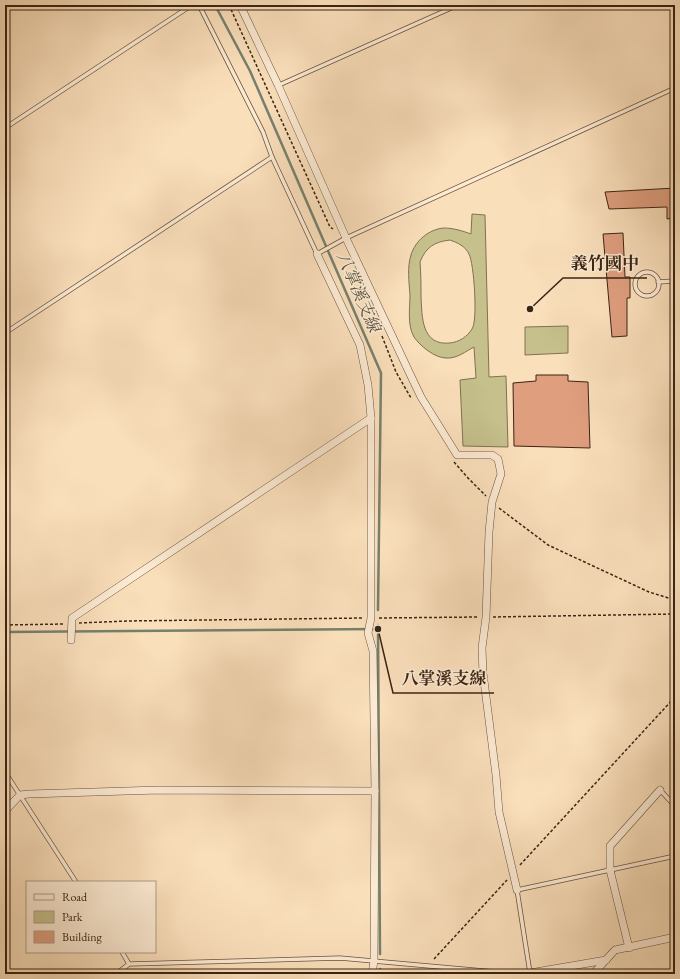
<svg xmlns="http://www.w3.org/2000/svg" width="680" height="979" font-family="'EB Garamond','Noto Serif TC',serif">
	<rect width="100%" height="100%" fill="#fadfbb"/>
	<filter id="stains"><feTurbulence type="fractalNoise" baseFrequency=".005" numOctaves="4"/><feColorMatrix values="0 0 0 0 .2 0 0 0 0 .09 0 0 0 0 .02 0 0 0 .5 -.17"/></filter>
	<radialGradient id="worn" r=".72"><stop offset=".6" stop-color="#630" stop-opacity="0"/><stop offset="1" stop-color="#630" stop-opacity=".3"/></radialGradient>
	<g fill="#c5c08c" stroke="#807250" fill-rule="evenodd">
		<path d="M472 214 485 215 489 377 506 376 508 447 463 446 460 380 476 378 474 347C466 351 457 359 446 358 435 358 420 346 414 337 407 325 410 308 410 295 409 282 407 267 411 255 415 241 429 229 444 228 453 228 463 231 471 234ZM450 240C458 243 465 246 469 254 474 263 478 321 472 329 467 337 459 342 450 343 421 346 422 316 421 296 421 285 421 274 420 262 426 247 434 242 450 240Z"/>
		<polygon points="568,326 568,353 525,355 525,327"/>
	</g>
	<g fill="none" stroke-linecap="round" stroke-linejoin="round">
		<g stroke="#76806f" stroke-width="2.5">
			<polyline points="215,5 250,71 381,373 378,610"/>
			<polyline points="378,625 380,954"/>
			<polyline points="5,632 378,629"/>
			<polyline points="380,974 380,969"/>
		</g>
	</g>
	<g fill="#df9e7e" stroke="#3a2413">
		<polygon points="675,188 675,218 667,219 667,207 609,209 605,192"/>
		<polygon points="623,233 625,277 630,277 630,298 627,298 627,336 612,337 603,234"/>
		<polygon points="536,375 568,375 568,381 588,382 590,448 514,446 513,383 536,381"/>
	</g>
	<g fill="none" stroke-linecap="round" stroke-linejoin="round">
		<g stroke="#6a533d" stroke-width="5">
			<g id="service">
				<polyline points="199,5 263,132 272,157 317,254 346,238 675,88"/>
				<polyline points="279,85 458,5"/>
				<polyline points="5,128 192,5"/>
				<circle cx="647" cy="284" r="12"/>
				<polyline points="658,282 675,281"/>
				<polyline points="5,333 272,157"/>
				<polyline points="5,772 76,882"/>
				<polyline points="660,790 675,806"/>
				<polyline points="122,952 129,964"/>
				<polyline points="530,973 517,890 675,856"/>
				<polyline points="116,974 129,964 340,958 507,973 530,973"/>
			</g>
		</g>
		<g stroke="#6a533d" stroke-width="8">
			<g id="minor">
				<polyline points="240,5 278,85 346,238 410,374 421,397 457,455 492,455 498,459 501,474 492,502 489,532 486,617 482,648 483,673 496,775 499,812 517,890"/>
				<polyline points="317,254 360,345 368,385 371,418 371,618 368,633 373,651 375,791 374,961 372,974"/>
				<polyline points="71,640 72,618 371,418"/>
				<polyline points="5,811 20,795 29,794 159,790 375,791"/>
				<polyline points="629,948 610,870 610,846 660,790"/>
				<polyline points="530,973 606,960"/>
				<polyline points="593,974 615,950 675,937"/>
			</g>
		</g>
		<g stroke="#3a2413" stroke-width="1.5" stroke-dasharray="3 2" stroke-linecap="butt">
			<polyline points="229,5 330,227 333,229"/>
			<polyline points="382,336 396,372 411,398"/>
			<polyline points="454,462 467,477 486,496"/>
			<polyline points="499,508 548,545 649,592 675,600"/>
			<polyline points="493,617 675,614"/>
			<polyline points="379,618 477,617"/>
			<polyline points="79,623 127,621 363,618"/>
			<polyline points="5,625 63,624"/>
			<polyline points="520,865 675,697"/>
			<polyline points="434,959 507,880"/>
		</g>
		<use href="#service" stroke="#fcead3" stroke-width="3.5"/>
		<use href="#minor" stroke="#fcead3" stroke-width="7"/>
	</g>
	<g text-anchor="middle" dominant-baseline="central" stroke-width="3" stroke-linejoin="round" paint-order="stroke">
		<g font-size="17" font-style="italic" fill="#585241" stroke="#fcead3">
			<text transform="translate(359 292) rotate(67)">八掌溪支線</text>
		</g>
	</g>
	<path fill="none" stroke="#3a2413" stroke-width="1.5" d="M530 309L563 278H647M378 629L393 693H494"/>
	<g fill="#3a2413" stroke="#fcead3" stroke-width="1.5">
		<circle cx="530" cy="309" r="4"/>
		<circle cx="378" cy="629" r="4"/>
	</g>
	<g font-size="17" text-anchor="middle" font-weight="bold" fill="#3a2413" stroke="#fcead3" stroke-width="3" stroke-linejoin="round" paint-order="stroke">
		<text x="605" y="269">義竹國中</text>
		<text x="444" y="684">八掌溪支線</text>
	</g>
	<rect width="680" height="979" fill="none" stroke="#fadfbb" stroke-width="20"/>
	<rect x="6" y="6" width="668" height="967" fill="none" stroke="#3a2413" stroke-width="2"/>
	<rect x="10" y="10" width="660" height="959" fill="none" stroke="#3a2413"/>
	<rect x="26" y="881" width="130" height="72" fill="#fcead3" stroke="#ae9b86"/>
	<rect x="34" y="894" width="20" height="6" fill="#fcead3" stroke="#ae9b86"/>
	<text x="62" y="901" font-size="12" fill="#3a2413">Road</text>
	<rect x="34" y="911" width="20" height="12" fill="#c5c08c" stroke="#ae9b86"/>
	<text x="62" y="921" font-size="12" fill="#3a2413">Park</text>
	<rect x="34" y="931" width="20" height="12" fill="#df9e7e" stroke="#ae9b86"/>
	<text x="62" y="941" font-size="12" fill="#3a2413">Building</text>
	<rect width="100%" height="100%" filter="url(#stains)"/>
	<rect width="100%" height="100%" fill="url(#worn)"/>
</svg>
